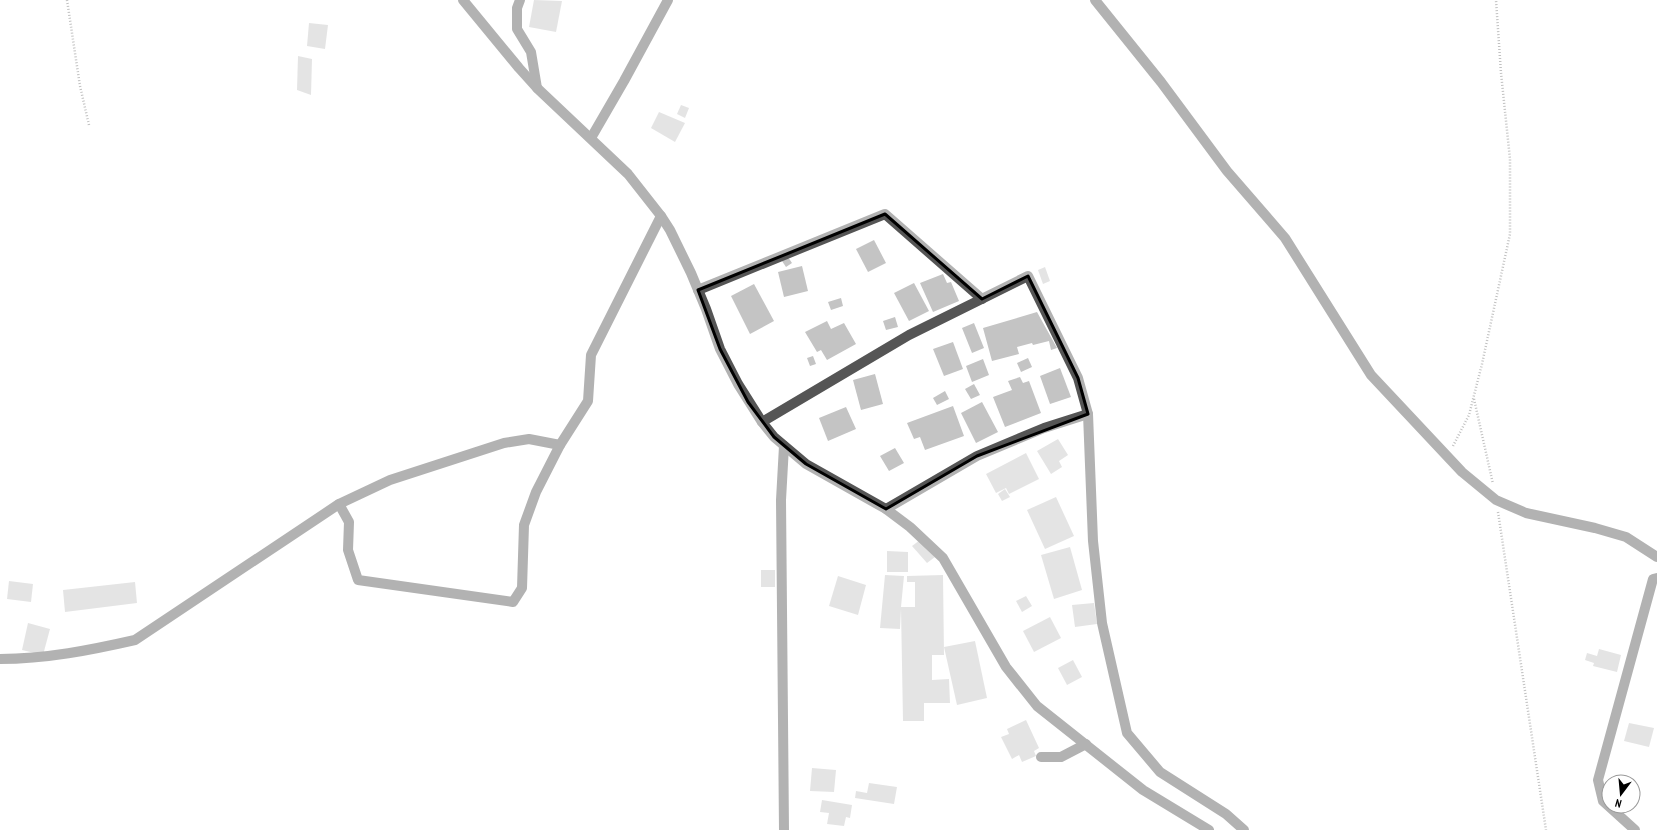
<svg xmlns="http://www.w3.org/2000/svg" width="1657" height="830" font-family="'PT Sans Narrow',sans-serif">
	<rect width="100%" height="100%" fill="#fff"/>
	<g fill="#c4c4c4">
		<polygon points="534,0 562,1 556,32 529,27"/>
		<polygon points="309,23 328,25 325,49 307,46"/>
		<polygon points="298,56 312,59 311,95 297,90"/>
		<polygon points="681,105 689,108 685,118 677,114"/>
		<polygon points="659,112 685,123 675,142 651,128"/>
		<polygon points="874,240 886,263 868,272 856,249"/>
		<polygon points="788,257 792,263 786,267 782,261"/>
		<polygon points="802,266 808,291 784,297 778,272"/>
		<polygon points="1045,267 1050,281 1043,284 1038,270"/>
		<polygon points="943,274 947,283 951,282 959,301 933,312 920,283"/>
		<polygon points="914,283 929,311 909,321 894,293"/>
		<polygon points="754,284 774,321 750,334 731,296"/>
		<polygon points="841,298 843,306 831,310 828,302"/>
		<polygon points="1037,312 1057,348 1051,350 1049,341 1033,345 1032,343 1017,347 1019,354 992,361 983,328"/>
		<polygon points="895,317 898,327 886,330 883,321"/>
		<polygon points="827,321 831,329 844,323 856,344 827,360 821,350 817,352 805,332"/>
		<polygon points="974,323 984,348 972,353 962,328"/>
		<polygon points="953,342 963,369 944,376 933,349"/>
		<polygon points="813,356 816,364 810,366 807,358"/>
		<polygon points="1028,358 1032,367 1021,372 1017,363"/>
		<polygon points="983,359 989,375 972,382 966,366"/>
		<polygon points="1060,368 1071,397 1050,404 1040,376"/>
		<polygon points="875,374 883,404 861,410 853,380"/>
		<polygon points="1020,377 1023,383 1029,381 1041,413 1005,427 993,397 1012,390 1008,381"/>
		<polygon points="974,384 980,395 971,399 965,389"/>
		<polygon points="945,391 949,399 937,405 933,398"/>
		<polygon points="982,402 998,432 976,443 961,413"/>
		<polygon points="953,406 964,436 925,450 920,437 914,439 907,423"/>
		<polygon points="846,407 856,429 828,441 819,418"/>
		<polygon points="1058,439 1068,455 1059,461 1062,467 1051,474 1037,451"/>
		<polygon points="895,448 904,463 889,471 880,456"/>
		<polygon points="1026,453 1039,479 1009,494 1006,488 996,493 986,474"/>
		<polygon points="1005,489 1010,497 1002,501 998,494"/>
		<polygon points="1056,497 1074,536 1045,549 1027,510"/>
		<polygon points="920,540 935,557 927,563 912,546"/>
		<polygon points="1070,547 1082,590 1054,599 1041,555"/>
		<polygon points="887,551 908,552 908,572 887,572"/>
		<rect x="761" y="570" width="14" height="17"/>
		<polygon points="885,575 904,576 901,607 915,607 915,582 907,582 907,576 943,575 944,655 932,655 932,680 949,679 950,703 924,703 924,721 903,721 901,609 900,629 880,628"/>
		<polygon points="838,576 866,585 858,615 829,606"/>
		<polygon points="9,581 33,584 31,602 7,599"/>
		<polygon points="135,582 137,603 65,612 63,590"/>
		<polygon points="1026,596 1032,606 1022,612 1016,601"/>
		<polygon points="1094,603 1097,624 1075,627 1072,605"/>
		<polygon points="1050,617 1061,638 1034,652 1023,631"/>
		<polygon points="28,623 50,629 43,655 22,650"/>
		<polygon points="975,641 987,698 957,705 944,647"/>
		<polygon points="1599,649 1621,655 1617,672 1593,666 1594,663 1585,660 1587,653 1597,656"/>
		<polygon points="1073,660 1082,677 1067,685 1058,668"/>
		<polygon points="1026,720 1039,748 1034,751 1036,756 1022,762 1019,755 1012,759 1001,737 1009,734 1007,729"/>
		<polygon points="1629,723 1654,728 1649,747 1624,741"/>
		<polygon points="812,768 836,770 834,792 810,791"/>
		<polygon points="869,783 897,787 894,804 855,798 856,791 867,793"/>
		<polygon points="822,800 852,805 850,818 846,817 844,826 827,824 829,813 820,812"/>
	</g>
	<g fill="none" stroke-linecap="round" stroke-linejoin="round">
		<g stroke="#777" stroke-width="2.5" stroke-dasharray="1 2" stroke-linecap="butt">
			<polyline points="67,0 80,86 89,125"/>
			<polyline points="1474,399 1493,484"/>
			<polyline points="1453,446 1469,415 1482,364 1510,234 1510,159 1501,73 1496,0"/>
			<polyline points="1498,512 1546,830"/>
		</g>
		<g stroke="#555" stroke-width="10">
			<polyline points="463,0 519,68 537,88 628,174 661,216 670,230 691,273 706,309 720,349 738,384 762,422 774,437 806,464 886,509 910,527 943,558 1006,667 1037,706 1143,790 1209,830"/>
			<polyline points="520,0 517,8 517,29 531,52 537,88"/>
			<polyline points="1095,0 1161,82 1227,171 1285,238 1371,375 1462,472 1496,500 1526,513 1595,528 1626,537 1657,557"/>
			<polyline points="591,138 624,81 668,0"/>
			<polyline points="698,290 885,214 982,299"/>
			<polyline points="762,422 909,335 1028,276 1078,378 1088,414 1093,541 1102,623 1127,733 1160,772 1226,814 1244,830"/>
			<polyline points="784,446 781,500 784,830"/>
			<polyline points="339,504 349,522 348,550 358,580 513,602 522,588 524,525 536,492 560,445"/>
			<polyline points="886,509 977,456 1044,428 1088,414"/>
			<path d="M0 659C46 659 91 650 135 640L339 504 390 480 504 443 529 439 560 445 588 401 591 355 661 216"/>
			<polyline points="1041,757 1061,757 1086,744"/>
			<polyline points="1635,830 1603,801 1598,780 1653,579 1657,578"/>
		</g>
	</g>
	<path d="M0 0H1657V830H0ZM885 214 982 299 1028 276 1078 378 1088 414 977 456 886 509 806 464 774 437 748 402 720 349 698 290Z" fill="#fff" fill-opacity=".55" fill-rule="evenodd"/>
	<path fill="none" stroke="#000" stroke-width="3" stroke-linejoin="round" d="M885 214 982 299 1028 276 1078 378 1088 414 977 456 886 509 806 464 774 437 748 402 720 349 698 290Z"/>
	<g transform="translate(1621 794) rotate(196)"><circle r="19" fill="#ffffff" stroke="#999999"/>
	<path d="M0-3L7 15L0 10L-7 15Z" fill="#000000"/>
	<text y="-6" font-size="11" font-weight="bold" text-anchor="middle" fill="#000000">N</text>
	</g>
</svg>
